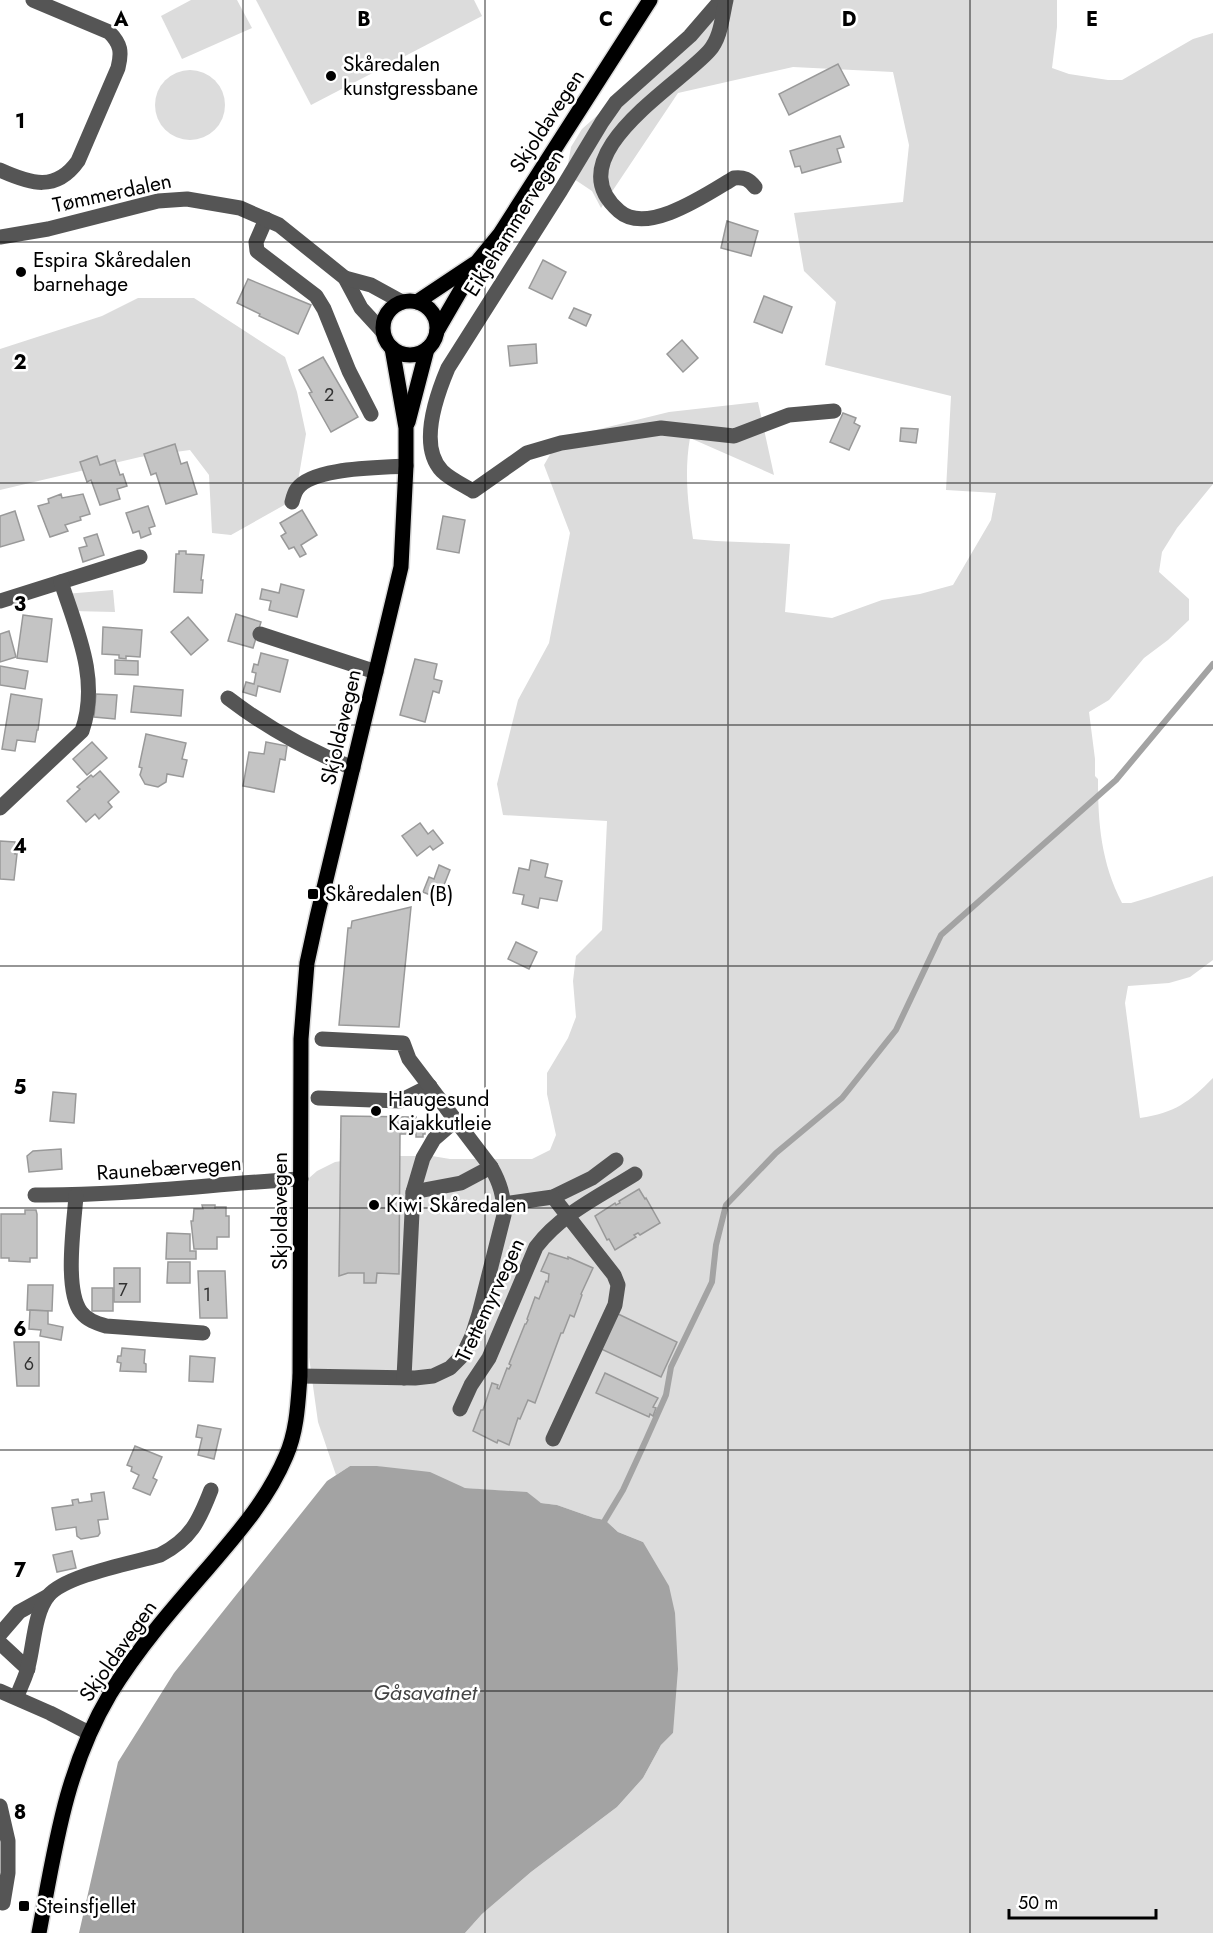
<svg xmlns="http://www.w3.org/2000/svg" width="1213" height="1933" font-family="Jost,sans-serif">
	<rect width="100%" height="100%" fill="#fff"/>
	<g fill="#dcdcdc">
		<polygon points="191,0 237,0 252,28 182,59 161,16"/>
		<polygon points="256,0 474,0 482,16 311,105"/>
		<path d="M727 0H1057V27L1052 68 1069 74 1108 80H1122L1193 39 1213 33V484L1177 528 1162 552 1159 572 1189 599V620L1168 640 1144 658 1109 700 1089 712 1095 759V776L1098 779C1098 824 1101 862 1122 903H1131L1151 897 1213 876V960L1190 977 1169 983 1128 986 1125 1003 1140 1118C1175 1113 1189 1102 1213 1078V1933H465L482 1914 531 1872 617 1807 643 1778 661 1745 673 1733 643 1542 618 1532 605 1520 594 1518 557 1505 541 1503 530 1496 504 1491 465 1488 377 1466H350L336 1475 318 1422 300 1292V1186L317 1171 335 1162 376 1156H432L450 1159H532L550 1150 556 1135 547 1094V1073L568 1038 576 1017 573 981 576 956 602 930 607 821 503 815 497 784 518 700 549 643 570 533 544 465 559 439 669 412 758 402 774 475 690 438C684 472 688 505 693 539L716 541 790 544 785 612 832 618 882 600 920 594 953 585 991 520 996 493 946 490 951 396 825 365 836 302 804 271 794 213 903 202 909 145 893 72 793 67 678 93 601 208 592 191 574 179 568 164 571 147 582 129Z"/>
		<circle cx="190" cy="105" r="35"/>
		<polygon points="138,298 194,298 285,357 297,392 306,434 295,499 231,535 212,533 209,475 190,450 140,457 0,490 0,349 102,316"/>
		<polygon points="113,590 115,612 71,611 65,594"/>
	</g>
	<polygon fill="#a3a3a3" points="350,1466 377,1466 430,1472 465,1488 527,1492 541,1503 557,1505 594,1518 605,1520 618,1532 643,1542 669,1586 675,1613 678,1669 673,1733 661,1745 643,1778 617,1807 531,1872 482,1914 465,1933 79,1933 118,1762 174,1673 327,1481"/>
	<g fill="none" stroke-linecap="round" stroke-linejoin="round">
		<polyline stroke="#a3a3a3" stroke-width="6" points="605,1520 623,1490 646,1440 666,1395 671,1367 712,1282 716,1245 726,1205 776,1153 842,1098 896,1030 941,935 1116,780 1213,664"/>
	</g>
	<g fill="#c4c4c4" stroke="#999" stroke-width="1.5">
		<polygon points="838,64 849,85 789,115 779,94"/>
		<polygon points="840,136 844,147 837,149 841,162 802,173 800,166 795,167 790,151"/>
		<polygon points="727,221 758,231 751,256 721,248"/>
		<polygon points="543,260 566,272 552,299 529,288"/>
		<polygon points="248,279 311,305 298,334 259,316 260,314 237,303"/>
		<polygon points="764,296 792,307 782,333 754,322"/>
		<polygon points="574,308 591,315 586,326 569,318"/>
		<polygon points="682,340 698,358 683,372 667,354"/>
		<polygon points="536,344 537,363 510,366 508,346"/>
		<polygon points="323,357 358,417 331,432 309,393 312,392 299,370"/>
		<polygon points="843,413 856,418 854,423 860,426 849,450 830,442"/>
		<polygon points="901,428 918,429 916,443 900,441"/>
		<polygon points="175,444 181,464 187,462 197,494 166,504 156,473 151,475 144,454"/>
		<polygon points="97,456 100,465 115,460 120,475 123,474 127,486 117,489 120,499 100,505 91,480 87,482 80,462"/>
		<polygon points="61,494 62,498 83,494 90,514 80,517 81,520 65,525 68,531 50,537 38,506 49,503 48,499"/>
		<polygon points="148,506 155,526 149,528 151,534 141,538 139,531 133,533 126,513"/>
		<polygon points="302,510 317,535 301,545 306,554 300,557 294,547 289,549 281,536 286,533 280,523"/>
		<polygon points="15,511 24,540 0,547 0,516"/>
		<polygon points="443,516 465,520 459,553 437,549"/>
		<polygon points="97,534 104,555 83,562 79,548 87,546 84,538"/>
		<polygon points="179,551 186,551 186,554 204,555 201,580 203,580 202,593 174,592 176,554 179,554"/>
		<polygon points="281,584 304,590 297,617 269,610 271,601 260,599 262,589 279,593"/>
		<polygon points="236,614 261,622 253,648 228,641"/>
		<polygon points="23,615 52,619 47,662 17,658"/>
		<polygon points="188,617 208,640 191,655 171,632"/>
		<polygon points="103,627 142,630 140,657 126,656 126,659 119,658 119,655 102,654"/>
		<polygon points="9,631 16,657 0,662 0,634"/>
		<polygon points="261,653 288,660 280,692 258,686 256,696 243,692 246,682 254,684 256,673 252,672 254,664 258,665"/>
		<polygon points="415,659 437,664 434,677 434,679 442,681 439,693 433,691 425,722 400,715"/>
		<polygon points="115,660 138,661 138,675 115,674"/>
		<polygon points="0,666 28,671 25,689 0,685"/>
		<polygon points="134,686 183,690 181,716 131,712"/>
		<polygon points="11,694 42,699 38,730 37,730 35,742 17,740 15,751 2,749"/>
		<polygon points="96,694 117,695 115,719 94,717"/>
		<polygon points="146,734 186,743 182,759 187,760 183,777 167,774 166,782 158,787 145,784 140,775 142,768 139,767"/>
		<polygon points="92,742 107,758 87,775 73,759"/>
		<polygon points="266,742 287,746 285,760 280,759 274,792 243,786 249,752 264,754"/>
		<polygon points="100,771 119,792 108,802 112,807 99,819 95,814 86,822 67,801 80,789 77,787 91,775 93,777"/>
		<polygon points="420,823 428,834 433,830 443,843 433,850 430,846 417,856 402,836"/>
		<polygon points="0,841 15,842 15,854 17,854 14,880 0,879"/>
		<polygon points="531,860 548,864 545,877 562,881 557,901 540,898 538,908 522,904 524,895 513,893 519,868 529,870"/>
		<polygon points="439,865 450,870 442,890 439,888 435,897 423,892 429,877 434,879"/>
		<polygon points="411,907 399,1027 339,1025 348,928 351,928 352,921"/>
		<polygon points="516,942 537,952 529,969 508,959"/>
		<polygon points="53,1092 76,1094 74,1123 50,1121"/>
		<polygon points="341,1116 416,1117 416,1126 425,1126 425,1134 423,1134 423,1137 416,1137 416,1134 400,1134 399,1274 377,1273 376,1283 364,1283 364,1273 348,1273 339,1276"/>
		<polygon points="61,1149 62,1169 29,1172 27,1156 33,1151"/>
		<polygon points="639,1189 645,1199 646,1198 660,1223 640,1235 638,1233 634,1235 636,1237 615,1250 609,1239 607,1240 595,1216 615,1203 616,1205 620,1203 619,1201"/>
		<polygon points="202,1205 215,1205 215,1209 215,1207 226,1207 226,1216 229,1216 229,1237 217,1237 217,1249 194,1249 191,1221 193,1221 194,1209 203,1209"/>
		<polygon points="25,1210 36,1210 37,1214 37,1258 30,1258 30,1262 9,1261 9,1258 1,1258 1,1214 25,1214"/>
		<polygon points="167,1233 190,1234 190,1251 196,1251 196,1259 166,1259"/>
		<polygon points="549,1253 568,1259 568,1257 593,1268 581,1294 582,1295 574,1317 570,1315 563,1333 561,1333 535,1403 528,1400 520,1419 518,1418 509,1445 498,1440 497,1443 473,1431 481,1410 483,1410 492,1383 498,1385 497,1388 499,1389 507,1368 509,1369 511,1365 509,1364 525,1324 526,1324 528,1320 527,1319 535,1297 539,1299 546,1281 548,1282 549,1274 541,1271"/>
		<polygon points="168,1262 190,1262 190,1283 167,1283"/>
		<rect x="114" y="1268" width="26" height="34"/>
		<polygon points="198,1271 225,1271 227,1318 200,1318"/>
		<polygon points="28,1285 53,1285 52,1311 27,1310"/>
		<rect x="92" y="1288" width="21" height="23"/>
		<polygon points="30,1310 48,1311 48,1324 63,1327 61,1340 40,1336 41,1330 29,1329"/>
		<polygon points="616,1313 677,1342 661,1377 599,1348"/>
		<polygon points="14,1342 39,1342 39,1386 17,1386"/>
		<polygon points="122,1348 145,1350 144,1363 146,1364 146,1372 120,1371 121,1363 117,1362 118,1356 121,1356"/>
		<polygon points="190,1356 215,1358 213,1382 189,1381"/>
		<polygon points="605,1373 658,1398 653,1407 656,1408 653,1416 650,1414 649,1417 596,1393"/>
		<polygon points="198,1425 221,1429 214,1459 198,1455 202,1438 196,1437"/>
		<polygon points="135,1446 162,1457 153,1478 157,1480 150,1495 133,1488 139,1475 131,1471 132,1467 127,1465"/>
		<polygon points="104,1492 108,1519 98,1520 100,1533 98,1536 81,1539 77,1536 76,1527 56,1530 52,1508 73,1505 72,1500 78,1499 79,1503 92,1501 91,1494"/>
		<polygon points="72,1551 76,1568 57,1572 53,1555"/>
	</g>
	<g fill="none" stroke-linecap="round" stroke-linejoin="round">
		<g stroke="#dbdbdb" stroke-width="18">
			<g id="major">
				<circle cx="410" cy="328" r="27"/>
				<polyline points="417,302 474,264"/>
				<polyline points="437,331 477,262 500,234 650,0"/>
				<polyline points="408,422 427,349"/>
				<path d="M39 1933C55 1848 65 1770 110 1694 138 1648 173 1608 208 1568 238 1533 268 1499 286 1456 297 1431 298 1403 300 1376L301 1039 307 963 317 917 401 567 406 466V428L392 348"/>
			</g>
		</g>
		<g stroke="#555" stroke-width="15">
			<path d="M721 0 690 36 616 102 602 122 561 190 448 368C437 394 418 446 442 471 450 479 463 485 473 491L527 453 561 443 661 428 734 436 789 415 834 411"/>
			<path d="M726 0C722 17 721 38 709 51 678 86 555 156 619 211 647 236 707 194 734 178 744 177 749 179 755 187"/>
			<path d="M0 170C31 184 56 192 78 161L118 68C122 52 121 44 109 32L33 0"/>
			<polyline points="266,219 256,242 257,251 316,296 324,309 349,371 371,414"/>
			<polyline points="0,237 48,229 158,201 187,199 240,208 279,225 345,278 361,308 383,332"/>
			<polyline points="345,278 371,285 402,302"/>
			<path d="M292 502C293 498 295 492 297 489 312 467 381 468 406 466"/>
			<polyline points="0,601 140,557"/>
			<polyline points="260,634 376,672"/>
			<path d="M228 698C266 727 309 751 353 768"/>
			<path d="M0 808 82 731C100 680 77 631 61 582"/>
			<polyline points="318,1098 400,1101 430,1086"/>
			<polyline points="413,1192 461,1183 491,1167"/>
			<path d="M35 1195C124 1196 212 1184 301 1179"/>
			<path d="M76 1196C74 1224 64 1290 81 1312 87 1320 96 1323 106 1326L203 1333"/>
			<polyline points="504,1204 553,1197 592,1178 616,1160"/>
			<path d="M300 1376 415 1378 433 1376 450 1368 463 1355 472 1336 479 1314 504 1215C504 1196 500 1183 491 1167L409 1059 403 1043 322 1039"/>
			<polyline points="404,1378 413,1192 423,1158 434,1139 456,1120"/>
			<path d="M460 1409 471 1385 489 1358 536 1247C561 1214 600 1196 635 1174"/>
			<polyline points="553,1439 615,1305 618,1285 614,1275 553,1197"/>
			<polyline points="0,1634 19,1612 48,1596"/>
			<polyline points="0,1643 28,1669"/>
			<polyline points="0,1691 50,1713 89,1733"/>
			<path d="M17 1697C20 1687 26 1677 28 1667 34 1645 34 1614 48 1596 65 1575 133 1563 160 1555 191 1539 199 1521 211 1490"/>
			<polyline points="0,1806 8,1841 8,1873 3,1903"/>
		</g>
		<use href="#major" stroke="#000" stroke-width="15"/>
	</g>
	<path fill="none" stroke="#000" stroke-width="1.5" stroke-opacity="0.55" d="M243 0V1933M485 0V1933M728 0V1933M970 0V1933M0 242H1213M0 483H1213M0 725H1213M0 966H1213M0 1208H1213M0 1450H1213M0 1691H1213"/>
	<g fill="#000" stroke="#fff" stroke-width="2">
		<circle cx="331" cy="76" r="6"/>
		<circle cx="21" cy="272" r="6"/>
		<rect x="307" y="888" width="12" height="12" rx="3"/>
		<circle cx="376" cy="1111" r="6"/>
		<circle cx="374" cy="1205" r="6"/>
		<rect x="18" y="1900" width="12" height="12" rx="3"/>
	</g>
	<g text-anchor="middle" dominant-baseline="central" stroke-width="5" stroke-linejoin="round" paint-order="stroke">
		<g font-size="18" fill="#313131">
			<text x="329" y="395">2</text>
			<text x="123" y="1290">7</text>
			<text x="207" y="1295">1</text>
			<text x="29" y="1364">6</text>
		</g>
		<g font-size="21" fill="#000" stroke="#fff" text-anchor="start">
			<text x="343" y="64">Skåredalen<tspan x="343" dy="24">kunstgressbane</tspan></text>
			<text x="33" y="260">Espira Skåredalen<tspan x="33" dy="24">barnehage</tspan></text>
			<text x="325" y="894">Skåredalen (B)</text>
			<text x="388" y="1099">Haugesund<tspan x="388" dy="24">Kajakkutleie</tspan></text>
			<text x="386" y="1205">Kiwi Skåredalen</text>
			<text x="36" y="1906">Steinsfjellet</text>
		</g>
		<g font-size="21" fill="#000" stroke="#fff">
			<text transform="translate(547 121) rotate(-57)">Skjoldavegen</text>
			<text transform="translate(112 193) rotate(-12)">Tømmerdalen</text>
			<text transform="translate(514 223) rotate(-58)">Eikjehammervegen</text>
			<text transform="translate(341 727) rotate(-77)">Skjoldavegen</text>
			<text transform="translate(169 1168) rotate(-4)">Raunebærvegen</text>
			<text transform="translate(280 1211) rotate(-90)">Skjoldavegen</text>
			<text transform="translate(490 1300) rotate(-65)">Trettemyrvegen</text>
			<text transform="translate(118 1651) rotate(-55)">Skjoldavegen</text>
		</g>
		<g font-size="22" font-style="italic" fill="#444" stroke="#fff">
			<text x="425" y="1692">Gåsavatnet</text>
		</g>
	</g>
	<g font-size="20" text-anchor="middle" font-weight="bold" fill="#000" stroke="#fff" stroke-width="5" stroke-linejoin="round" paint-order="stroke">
		<text x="121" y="26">A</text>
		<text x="364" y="26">B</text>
		<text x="606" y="26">C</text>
		<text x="849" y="26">D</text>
		<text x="1092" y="26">E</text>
		<text x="20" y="128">1</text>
		<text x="20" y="369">2</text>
		<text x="20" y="611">3</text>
		<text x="20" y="853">4</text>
		<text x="20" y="1094">5</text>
		<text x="20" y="1336">6</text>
		<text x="20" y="1577">7</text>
		<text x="20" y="1819">8</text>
	</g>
	<path d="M1009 1909v9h147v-9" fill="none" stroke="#000000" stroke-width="3"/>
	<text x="1018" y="1909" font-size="18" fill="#000000" stroke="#ffffff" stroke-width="4.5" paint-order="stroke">50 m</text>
</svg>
